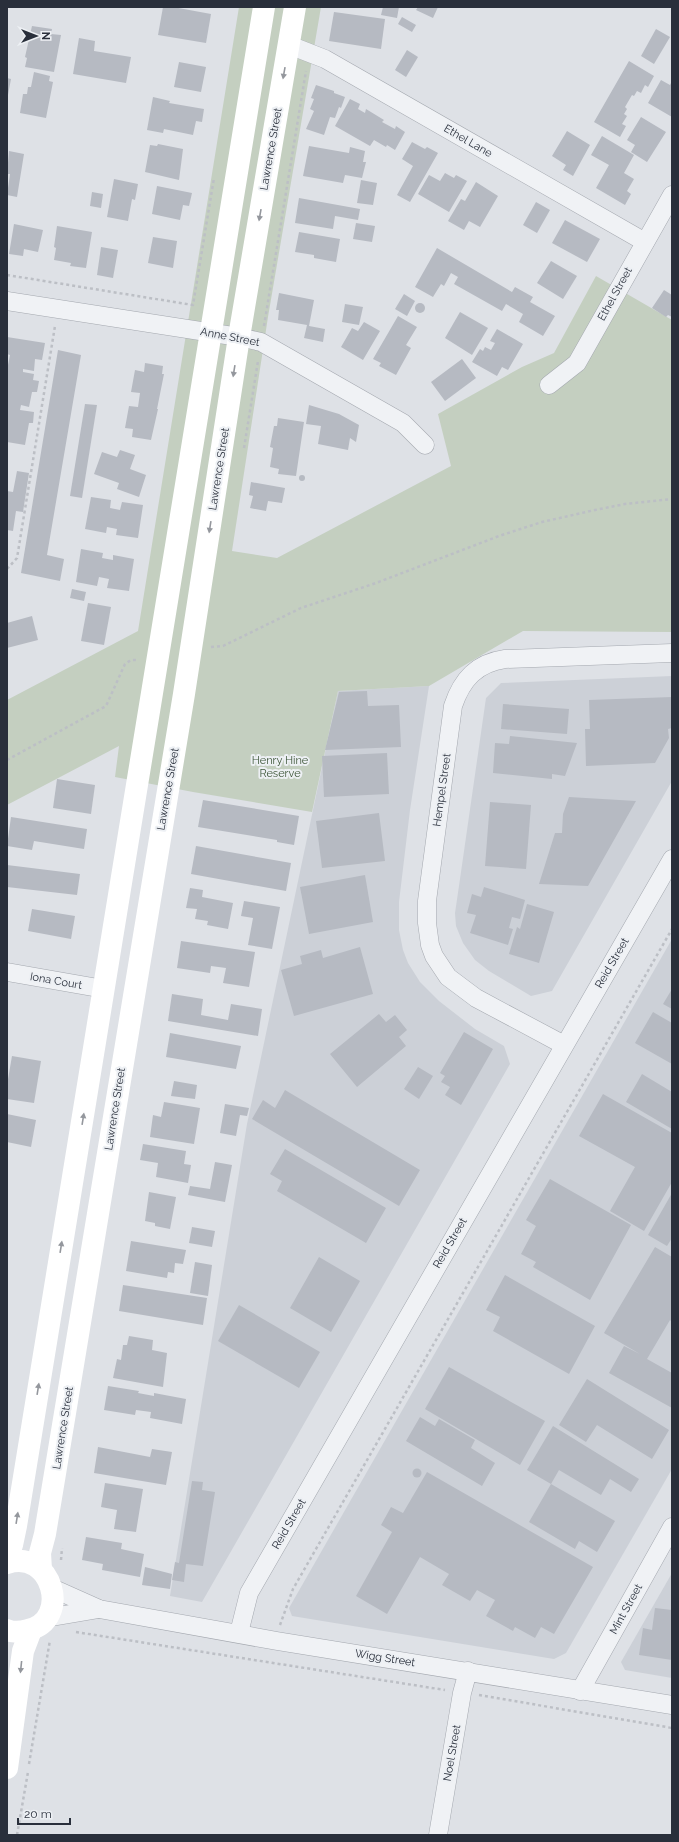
<svg xmlns="http://www.w3.org/2000/svg" width="679" height="1842" font-family="Raleway,sans-serif">
	<rect width="100%" height="100%" fill="#dee1e6"/>
	<g fill="#ccd0d7">
		<polygon points="672,676 672,781 552,991 531,996 489,971 475,960 463,943 456,926 455,913 460,879 486,698 501,683"/>
		<polygon points="429,686 410,810 399,902 399,930 403,950 408,963 420,982 439,1001 475,1029 504,1046 510,1064 202,1602 170,1596 247,1124 338,691"/>
		<polygon points="672,939 672,1469 566,1653 554,1659 292,1616 289,1608"/>
		<polygon points="672,1573 672,1678 625,1670 621,1662"/>
	</g>
	<polygon fill="#c4cfc0" points="239,7 321,7 268,317 232,551 277,558 451,466 438,414 522,367 554,353 596,276 672,320 672,632 523,631 429,686 338,691 312,812 193,792 115,777 119,746 7,805 7,700 138,631"/>
	<g fill="#b6bac2">
		<polygon points="163,7 173,7 211,14 206,43 158,35"/>
		<polygon points="383,7 399,7 397,18 381,15"/>
		<polygon points="418,7 438,7 433,18 416,10"/>
		<polygon points="334,12 385,19 381,49 329,41"/>
		<polygon points="402,17 416,25 412,32 398,24"/>
		<polygon points="32,26 52,29 51,34 61,35 54,72 25,67 27,58 25,57"/>
		<polygon points="656,29 670,37 654,64 641,56"/>
		<polygon points="79,38 95,41 94,51 131,57 126,83 73,74"/>
		<polygon points="407,50 418,57 406,77 395,70"/>
		<polygon points="629,61 654,76 648,87 645,85 641,93 637,91 634,96 632,95 625,107 627,109 624,114 627,116 622,124 626,126 620,137 594,122"/>
		<polygon points="179,62 206,67 201,92 174,87"/>
		<polygon points="34,72 50,76 49,81 53,82 46,118 20,113 23,94 27,94 28,87 31,87"/>
		<polygon points="7,78 11,79 8,95 7,95"/>
		<polygon points="661,80 670,85 672,81 672,117 648,103"/>
		<polygon points="316,85 334,91 334,93 345,97 341,108 339,107 335,118 330,117 324,135 306,129 314,111 310,109 314,99 311,98"/>
		<polygon points="153,97 170,101 169,103 204,109 202,122 196,121 193,135 164,129 163,133 147,130"/>
		<polygon points="350,99 360,104 358,109 365,113 366,109 384,120 382,122 395,129 396,126 405,132 395,150 387,145 386,147 374,140 370,146 335,126"/>
		<polygon points="641,117 666,132 647,162 631,152 635,145 627,140"/>
		<polygon points="567,131 590,145 573,176 563,170 566,165 552,156"/>
		<polygon points="602,136 634,155 624,173 634,179 627,191 631,194 625,205 596,188 609,165 591,155"/>
		<polygon points="412,142 425,149 427,147 438,153 410,202 397,195 413,166 402,159"/>
		<polygon points="158,144 183,149 179,180 145,172 150,145 157,146"/>
		<polygon points="309,146 349,153 350,147 365,151 363,162 366,162 362,178 345,175 343,183 303,176"/>
		<polygon points="9,151 24,154 17,197 7,195 10,174 7,174"/>
		<polygon points="445,173 454,178 456,175 467,181 449,212 418,194 429,175 440,181"/>
		<polygon points="114,179 138,184 135,200 132,199 128,221 107,217"/>
		<polygon points="361,180 377,183 373,205 357,203"/>
		<polygon points="476,182 498,196 480,227 469,221 464,230 448,221 461,199 465,201"/>
		<polygon points="157,186 192,193 189,206 183,205 180,220 152,214"/>
		<polygon points="92,192 103,194 101,208 90,206"/>
		<polygon points="299,198 360,209 358,220 335,216 333,229 295,223"/>
		<polygon points="536,202 550,210 537,233 523,225"/>
		<polygon points="565,220 600,239 587,262 552,243"/>
		<polygon points="356,223 375,226 372,242 353,239"/>
		<polygon points="14,224 43,230 38,252 24,249 23,256 9,254"/>
		<polygon points="57,226 92,232 86,268 70,266 71,263 54,260 56,248 54,247"/>
		<polygon points="299,232 340,239 336,262 314,258 314,255 295,252"/>
		<polygon points="153,237 177,241 173,268 148,263"/>
		<polygon points="101,247 118,250 113,278 97,275"/>
		<polygon points="437,248 512,292 515,287 533,297 530,302 555,316 543,336 519,322 523,314 506,304 502,311 454,284 458,277 451,273 444,286 441,284 433,297 415,287"/>
		<polygon points="551,261 577,276 563,299 537,283"/>
		<polygon points="664,290 672,295 672,317 668,315 666,317 652,308"/>
		<polygon points="279,293 314,300 309,326 325,329 323,342 304,338 307,325 278,320 279,310 276,310"/>
		<polygon points="404,294 415,301 407,316 395,309"/>
		<circle cx="420" cy="308" r="5"/>
		<polygon points="345,304 363,307 359,325 342,322"/>
		<polygon points="460,312 488,328 472,355 445,338"/>
		<polygon points="398,316 417,327 406,345 411,348 396,375 379,366 381,363 373,359"/>
		<polygon points="364,322 380,331 363,360 341,347 352,328 358,331"/>
		<polygon points="497,329 523,344 508,370 502,367 497,376 472,362 480,349 483,351 485,347 491,350 495,343 490,341"/>
		<polygon points="7,337 45,343 42,360 35,359 34,371 23,369 23,372 34,374 33,380 39,381 37,392 32,392 29,407 21,405 20,410 34,412 33,423 29,423 25,445 7,442 7,370 10,355 7,354"/>
		<polygon points="58,350 81,355 47,555 64,559 60,581 21,573"/>
		<polygon points="462,359 476,378 445,401 431,382"/>
		<polygon points="145,363 163,366 162,374 164,374 157,409 158,409 151,440 132,437 133,429 125,428 129,406 138,407 140,393 131,392 135,370 144,372"/>
		<polygon points="85,404 97,405 82,498 70,496"/>
		<polygon points="309,405 339,414 359,425 356,442 350,438 348,450 318,444 321,426 306,424"/>
		<polygon points="278,418 304,422 296,476 278,474 279,469 270,467 273,448 270,447 274,426 277,426"/>
		<polygon points="120,450 135,455 130,469 146,475 139,497 117,489 119,483 94,474 102,452 117,457"/>
		<polygon points="17,471 29,473 23,512 16,511 13,531 7,530 7,491 13,492"/>
		<circle cx="302" cy="478" r="3"/>
		<polygon points="251,482 285,488 282,503 268,501 266,511 250,508 253,496 249,495"/>
		<polygon points="91,497 111,500 110,508 120,510 122,502 143,505 138,538 116,535 117,529 107,527 106,533 85,529"/>
		<polygon points="81,549 103,553 102,558 113,560 113,555 134,559 129,591 107,588 109,579 99,577 97,586 76,582"/>
		<polygon points="72,589 86,592 84,601 70,598"/>
		<polygon points="88,603 111,607 104,645 81,641"/>
		<polygon points="32,616 38,640 7,648 7,623"/>
		<polygon points="367,691 368,706 399,705 401,747 325,750 339,692"/>
		<polygon points="672,697 672,728 668,729 669,738 655,763 586,766 585,729 590,729 589,700"/>
		<polygon points="503,704 569,709 567,734 501,729"/>
		<polygon points="510,736 577,743 565,776 552,774 552,779 493,773 495,743 509,744"/>
		<polygon points="387,753 389,794 324,797 322,756"/>
		<polygon points="57,779 95,785 91,814 53,808"/>
		<polygon points="569,797 636,801 588,886 539,884 555,833 562,833 563,814"/>
		<polygon points="203,800 299,816 294,845 277,842 277,840 198,827"/>
		<polygon points="490,802 531,805 526,869 485,866"/>
		<polygon points="379,813 385,861 322,868 316,821"/>
		<polygon points="11,817 87,829 84,849 34,841 32,850 7,846"/>
		<polygon points="196,846 291,863 286,891 191,874"/>
		<polygon points="7,865 80,874 77,895 7,887"/>
		<polygon points="365,875 373,922 309,934 300,887"/>
		<polygon points="484,887 525,900 520,919 512,917 509,928 513,929 508,945 470,933 476,915 467,913 472,894 481,897"/>
		<polygon points="190,888 203,890 202,897 233,903 228,929 207,925 208,921 195,919 197,909 186,908"/>
		<polygon points="244,901 280,907 272,949 248,945 253,918 241,916"/>
		<polygon points="527,904 554,912 539,963 509,954 517,927 520,929"/>
		<polygon points="32,909 75,916 71,939 28,931"/>
		<polygon points="181,941 255,952 249,987 223,983 226,968 211,966 210,973 177,968"/>
		<polygon points="360,947 373,994 294,1016 281,970 302,964 300,956 321,950 323,958"/>
		<polygon points="672,989 672,1009 663,1004"/>
		<polygon points="172,994 203,999 201,1015 228,1020 231,1004 262,1009 258,1036 168,1021"/>
		<polygon points="653,1012 672,1023 672,1064 635,1043"/>
		<polygon points="379,1014 386,1022 395,1015 407,1030 399,1037 406,1046 357,1087 330,1054"/>
		<polygon points="464,1032 493,1049 461,1105 445,1095 450,1087 441,1082 445,1076 440,1073"/>
		<polygon points="170,1033 241,1046 236,1069 166,1057"/>
		<polygon points="12,1056 41,1061 34,1103 7,1099 7,1085"/>
		<polygon points="418,1067 433,1076 419,1099 404,1089"/>
		<polygon points="642,1074 672,1092 672,1129 626,1102"/>
		<polygon points="174,1081 197,1085 195,1099 171,1096"/>
		<polygon points="285,1090 420,1170 399,1206 252,1119 263,1100 275,1108"/>
		<polygon points="603,1094 672,1133 672,1182 644,1231 610,1211 635,1167 579,1136"/>
		<polygon points="164,1102 200,1108 194,1144 150,1137 153,1115 161,1117"/>
		<polygon points="225,1104 249,1108 247,1116 240,1115 236,1136 220,1133"/>
		<polygon points="7,1114 36,1120 31,1147 7,1142"/>
		<polygon points="143,1144 186,1151 184,1164 191,1165 188,1183 156,1177 158,1163 140,1160"/>
		<polygon points="285,1149 386,1208 366,1243 277,1191 282,1181 270,1174"/>
		<polygon points="215,1162 232,1165 225,1202 188,1195 190,1186 210,1189"/>
		<polygon points="550,1179 631,1225 590,1300 533,1267 536,1262 521,1254 536,1226 526,1220"/>
		<polygon points="149,1192 176,1197 170,1229 155,1226 155,1223 145,1221"/>
		<polygon points="672,1193 672,1238 667,1246 648,1235"/>
		<polygon points="192,1227 215,1231 212,1247 189,1243"/>
		<polygon points="131,1241 186,1250 183,1264 175,1263 174,1273 168,1272 167,1278 126,1271"/>
		<polygon points="655,1247 672,1257 672,1322 670,1320 647,1359 672,1373 672,1408 609,1373 624,1346 640,1354 604,1333"/>
		<polygon points="319,1257 360,1281 331,1332 290,1308"/>
		<polygon points="195,1262 212,1265 208,1296 190,1293"/>
		<polygon points="505,1275 595,1326 569,1374 493,1331 500,1317 486,1310"/>
		<polygon points="123,1285 207,1298 203,1325 119,1311"/>
		<polygon points="239,1305 320,1352 299,1388 218,1341"/>
		<polygon points="129,1336 153,1340 152,1350 167,1353 163,1387 113,1378 117,1359 121,1360 123,1345 127,1345"/>
		<polygon points="449,1367 545,1421 520,1465 425,1409"/>
		<polygon points="587,1379 669,1430 652,1459 597,1425 586,1442 559,1425"/>
		<polygon points="108,1386 139,1391 138,1393 154,1396 154,1393 186,1399 182,1424 150,1418 151,1412 136,1410 135,1415 104,1410"/>
		<polygon points="420,1417 435,1426 439,1419 475,1440 471,1448 495,1463 482,1486 406,1441"/>
		<polygon points="553,1426 639,1479 631,1492 610,1479 601,1495 559,1470 551,1484 527,1470"/>
		<polygon points="98,1447 150,1457 152,1449 172,1452 166,1485 94,1473"/>
		<circle cx="417" cy="1473" r="4.5"/>
		<polygon points="427,1472 593,1567 554,1634 541,1627 535,1638 515,1627 513,1631 486,1616 495,1600 477,1590 470,1601 442,1585 449,1574 420,1557 387,1614 356,1596 392,1532 381,1525 391,1507 403,1513"/>
		<polygon points="192,1481 203,1482 202,1490 215,1492 203,1566 186,1564 184,1582 172,1580 175,1562 179,1563"/>
		<polygon points="105,1483 143,1489 136,1532 114,1529 117,1510 101,1507"/>
		<polygon points="551,1484 615,1521 597,1552 579,1541 575,1549 529,1522"/>
		<polygon points="86,1537 122,1543 121,1549 144,1554 140,1577 102,1570 103,1564 82,1560"/>
		<polygon points="145,1567 172,1574 170,1589 142,1585"/>
		<polygon points="655,1608 672,1610 672,1660 639,1655 643,1628 652,1630"/>
	</g>
	<g fill="none" stroke-linecap="round" stroke-linejoin="round">
		<g stroke="#a4a8af" stroke-width="19">
			<g id="street">
				<polyline points="289,45 325,59 645,242"/>
				<polyline points="7,301 239,337 261,342 403,423 425,445"/>
				<polyline points="549,385 577,363 672,195"/>
				<polyline points="7,972 104,989"/>
				<path d="M564 1045 476 998 448 977 434 956 430 945 427 923V901L453 706C462 679 477 663 505 659L672 653"/>
				<polyline points="52,1588 99,1609 277,1641 672,1705"/>
				<polyline points="46,1618 99,1609"/>
				<polyline points="239,1633 249,1593 672,859"/>
				<polyline points="580,1691 672,1527"/>
				<polyline points="438,1835 462,1693 468,1671"/>
			</g>
		</g>
		<g stroke="#bcbfc5" stroke-width="2.5" stroke-dasharray="3 3" stroke-linecap="butt">
			<polyline points="7,275 193,305 214,178"/>
			<polyline points="264,326 306,71"/>
			<polyline points="244,448 258,361"/>
			<polyline points="7,569 17,558 55,326"/>
			<polyline points="211,647 223,646 301,608 376,583 499,536 542,522 595,510 625,504 672,499"/>
			<polyline points="7,760 106,706 125,664 131,660 138,660"/>
			<polyline points="61,1560 62,1548"/>
			<polyline points="280,1625 293,1589 672,929"/>
			<polyline points="76,1632 445,1690"/>
			<polyline points="479,1695 672,1728"/>
			<polyline points="29,1764 50,1640"/>
			<polyline points="17,1835 28,1772"/>
		</g>
		<use href="#street" stroke="#f0f2f5" stroke-width="18"/>
		<g stroke="#fff" stroke-width="22">
			<polyline points="7,1555 12,1545 16,1526 264,7"/>
			<path d="M7 1563C52 1548 72 1620 28 1630 21 1632 14 1633 7 1630"/>
			<polyline points="41,1570 40,1553 45,1534 184,694 239,337 295,7"/>
			<polyline points="7,1768 23,1651 31,1630"/>
		</g>
	</g>
	<defs><path id="oneway-solid" d="M-6-.8H1V-3.2L6.5 0L1 3.2V.8H-6Z"/></defs>
	<g fill="#94979d">
		<use href="#oneway-solid" transform="translate(284 73) rotate(100)"/>
		<use href="#oneway-solid" transform="translate(260 215) rotate(100)"/>
		<use href="#oneway-solid" transform="translate(234 371) rotate(99)"/>
		<use href="#oneway-solid" transform="translate(210 527) rotate(99)"/>
		<use href="#oneway-solid" transform="translate(83 1119) rotate(-81)"/>
		<use href="#oneway-solid" transform="translate(61 1247) rotate(-81)"/>
		<use href="#oneway-solid" transform="translate(38 1389) rotate(-81)"/>
		<use href="#oneway-solid" transform="translate(17 1518) rotate(-81)"/>
		<use href="#oneway-solid" transform="translate(21 1667) rotate(96)"/>
	</g>
	<g text-anchor="middle" dominant-baseline="central" stroke-width="4" stroke-linejoin="round" paint-order="stroke">
		<g font-size="11" fill="#292f3b" stroke="#edf0f4">
			<text transform="translate(468 141) rotate(30)">Ethel Lane</text>
			<text transform="translate(271 149) rotate(-80)">Lawrence Street</text>
			<text transform="translate(615 294) rotate(-61)">Ethel Street</text>
			<text transform="translate(230 337) rotate(11)">Anne Street</text>
			<text transform="translate(219 469) rotate(-81)">Lawrence Street</text>
			<text transform="translate(168 789) rotate(-80)">Lawrence Street</text>
			<text transform="translate(442 790) rotate(-82)">Hempel Street</text>
			<text transform="translate(612 963) rotate(-60)">Reid Street</text>
			<text transform="translate(56 981) rotate(10)">Iona Court</text>
			<text transform="translate(115 1109) rotate(-81)">Lawrence Street</text>
			<text transform="translate(450 1243) rotate(-60)">Reid Street</text>
			<text transform="translate(63 1428) rotate(-81)">Lawrence Street</text>
			<text transform="translate(289 1524) rotate(-60)">Reid Street</text>
			<text transform="translate(626 1609) rotate(-61)">Mint Street</text>
			<text transform="translate(385 1658) rotate(9)">Wigg Street</text>
			<text transform="translate(452 1753) rotate(-80)">Noel Street</text>
		</g>
		<g font-size="11" fill="#3d5538" stroke="#edf0f4">
			<text x="280" y="760">Henry Hine<tspan x="280" dy="13">Reserve</tspan></text>
		</g>
	</g>
	<rect width="679" height="1842" fill="none" stroke="#292f3b" stroke-width="16"/>
	<g transform="translate(36 36) rotate(90)" stroke="#edf0f4" stroke-width="3" paint-order="stroke">
	<path d="M0-3L7 15L0 10L-7 15Z" fill="#292f3b"/>
	<text y="-6" font-size="11" font-weight="bold" text-anchor="middle" fill="#292f3b">N</text>
	</g>
	<path d="M18 1818v6h52v-6" fill="none" stroke="#292f3b" stroke-width="2"/>
	<text x="24" y="1818" font-size="12" fill="#292f3b" stroke="#edf0f4" stroke-width="3" paint-order="stroke">20 m</text>
</svg>
